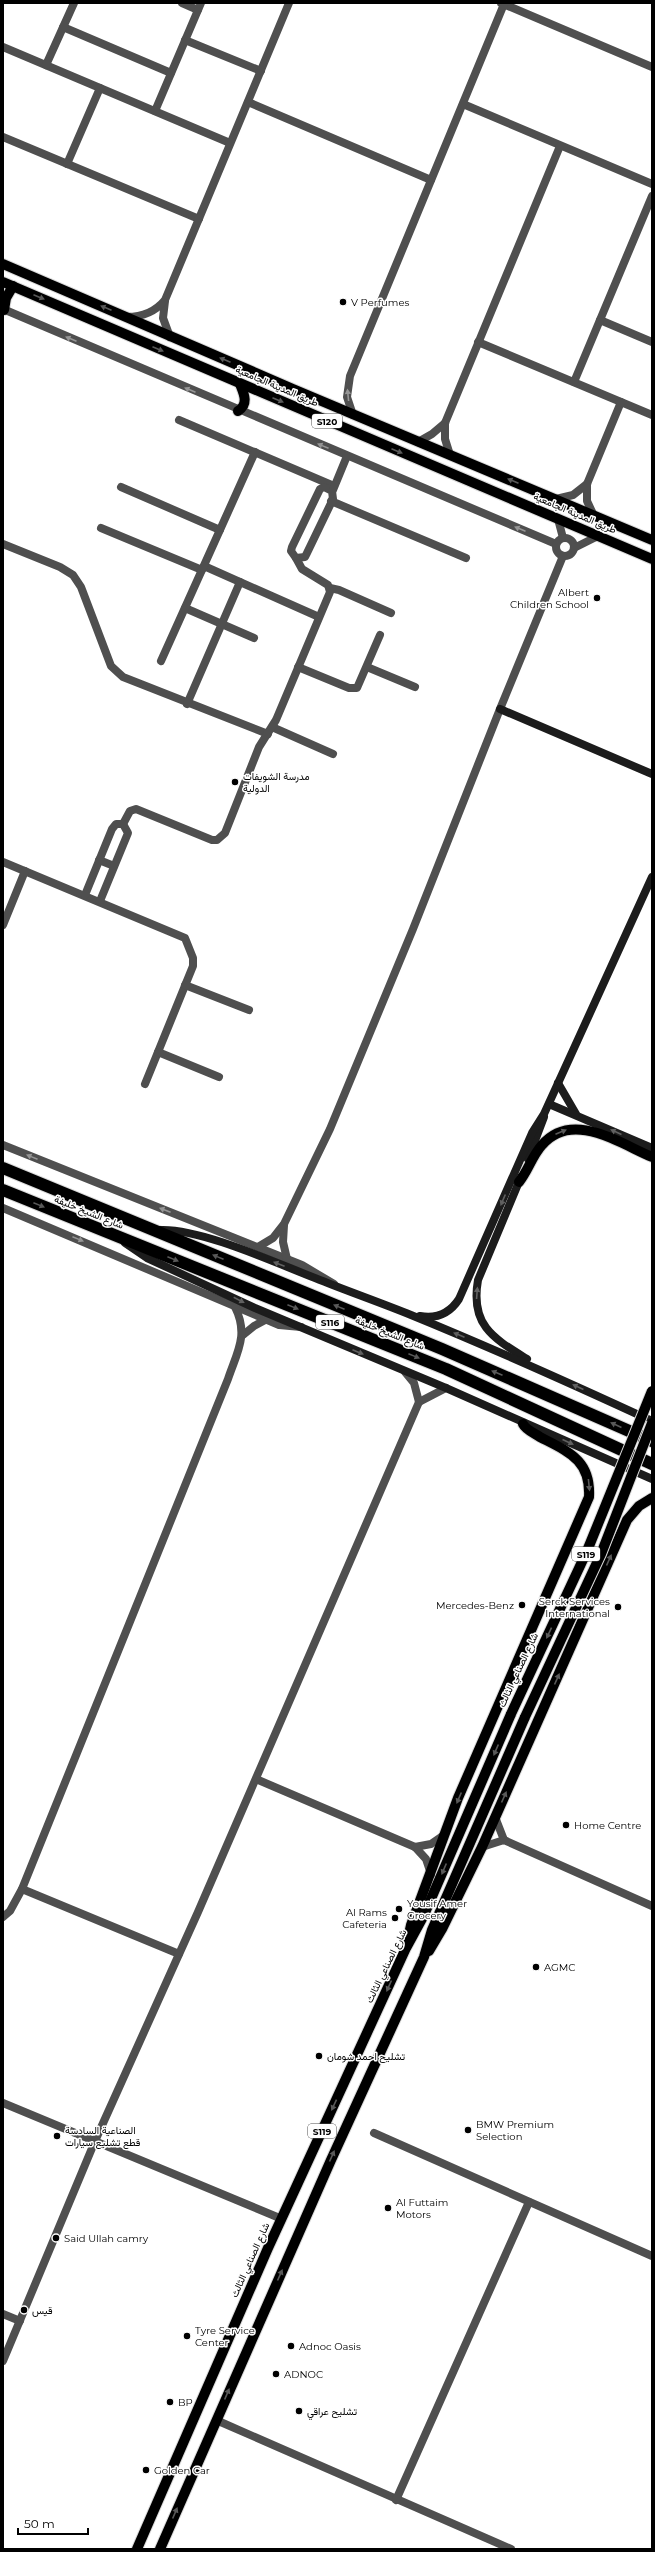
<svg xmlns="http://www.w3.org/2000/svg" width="655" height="2552" font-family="Montserrat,Vazirmatn,sans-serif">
	<rect width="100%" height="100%" fill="#fff"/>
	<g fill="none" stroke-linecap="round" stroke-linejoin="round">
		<g stroke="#dbdbdb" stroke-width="12">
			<g id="primary">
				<polyline points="3,264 293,389 652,540"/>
				<polyline points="3,282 652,559"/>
				<polyline points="4,310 6,298 13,286"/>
				<path d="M238 411C249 404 244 394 240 384"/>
				<path d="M519 1182C528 1171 532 1156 542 1145 572 1110 619 1143 652 1157"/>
				<path d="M407 1943 411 1925 458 1798 589 1497C591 1460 569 1452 540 1437 534 1433 526 1430 523 1424"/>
				<polyline points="429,1951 442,1929 482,1847 627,1520 639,1506 652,1498"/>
				<polyline points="137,2549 268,2248 406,1948 424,1915 511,1714"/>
				<polyline points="160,2549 331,2160 424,1957 432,1930 525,1717"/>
			</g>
		</g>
		<g stroke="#dbdbdb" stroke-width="14">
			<g id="highway">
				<polyline points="3,1168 442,1349 652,1441"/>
				<polyline points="3,1190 446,1369 652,1464"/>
			</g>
		</g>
		<g stroke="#4f4f4f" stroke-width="8">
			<polyline points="182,3 198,10"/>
			<polyline points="501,3 652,67"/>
			<polyline points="63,27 171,73"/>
			<polyline points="185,40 261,71"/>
			<polyline points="3,47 230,143"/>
			<polyline points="46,65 74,3"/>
			<polyline points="248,102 431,180"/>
			<polyline points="463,104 652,184"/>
			<polyline points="155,111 201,3"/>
			<polyline points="3,137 199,219"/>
			<polyline points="67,164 100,88"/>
			<polyline points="165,301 163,318 170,337"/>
			<polyline points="3,309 556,544"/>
			<path d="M127 317C143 317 155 312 165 300L289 3"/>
			<polyline points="600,320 652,342"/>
			<polyline points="478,342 652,415"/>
			<polyline points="574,382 652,196"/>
			<polyline points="353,415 347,397 350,376 504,4"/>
			<polyline points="179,420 334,486"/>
			<polyline points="418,442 432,434 445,423"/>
			<polyline points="450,455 445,439 445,423 560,146"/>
			<polyline points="121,487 220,530"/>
			<polygon points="324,487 332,491 333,499 307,553 305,557 296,558 291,551 292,547 320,489"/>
			<polyline points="333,490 347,456"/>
			<polyline points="556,499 573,495 587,484"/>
			<polyline points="331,501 466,558"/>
			<polyline points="594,516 587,501 587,484 621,402"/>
			<polyline points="558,519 563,538"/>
			<polyline points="101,528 202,570"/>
			<circle cx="565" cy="547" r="9"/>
			<polyline points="3,544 60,567 73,575 81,587 111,666 123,677 268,734"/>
			<polyline points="574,548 598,536"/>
			<polyline points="204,566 319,617"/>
			<polyline points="330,588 339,590 391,613"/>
			<polyline points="185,608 254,638"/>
			<polyline points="161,661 255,452"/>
			<polyline points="298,667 349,688 357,688 380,635"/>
			<polyline points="367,667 415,687"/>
			<polyline points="187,704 240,582"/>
			<polyline points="272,727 333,754"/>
			<polyline points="123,824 130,811 136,809 212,840 217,840 225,833 259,747 276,720 330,592 328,585 302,569 296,558"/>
			<polyline points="99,860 114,866"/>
			<polyline points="3,862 185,938 193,958 193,966 145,1084"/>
			<polyline points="85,895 112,829 116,824 123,824 128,833 100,901"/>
			<polyline points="3,925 25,871"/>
			<polyline points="185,985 249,1010"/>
			<polyline points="158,1052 219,1077"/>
			<polyline points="3,1145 302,1265 334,1284"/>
			<polyline points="3,1208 279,1325 301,1327"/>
			<polyline points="284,1225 283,1242 287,1259"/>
			<polyline points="258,1247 273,1238 284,1224 330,1129 413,929 500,709 563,556"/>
			<polyline points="243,1335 254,1326 267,1319"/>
			<polyline points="405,1372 414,1383 419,1402"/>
			<polyline points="256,1779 415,1847 426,1859 431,1874"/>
			<polyline points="495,1817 504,1840"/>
			<polyline points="415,1847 431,1844 444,1835"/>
			<polyline points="482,1847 504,1840 652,1906"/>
			<polyline points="22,1889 179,1954"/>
			<path d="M3 1917 10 1911 22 1889 228 1379C237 1352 249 1335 235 1307"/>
			<polyline points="3,2103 282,2219"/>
			<polyline points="374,2133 652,2256"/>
			<polyline points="3,2314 20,2321"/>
			<polyline points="3,2361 95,2141 198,1912 419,1402 446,1388"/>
			<polyline points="216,2420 511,2549"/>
			<polyline points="396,2500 529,2202"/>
		</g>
		<g stroke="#1c1c1c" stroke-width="8">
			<polyline points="500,709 652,774"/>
			<polyline points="558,1083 576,1114"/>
			<polyline points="549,1104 652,1148"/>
			<polyline points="528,1159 544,1117"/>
			<path d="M521 1177 478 1280C470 1325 493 1338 527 1359"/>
			<path d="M160 1230C200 1228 276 1263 315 1278 347 1291 379 1302 411 1315 492 1348 572 1384 652 1421"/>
			<polyline points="125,1243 147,1258 255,1308 446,1388 652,1479"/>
			<path d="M420 1316C437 1319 450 1313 459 1299L532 1133 544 1114 652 877"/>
		</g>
		<use href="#primary" stroke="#000" stroke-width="10"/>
		<use href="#highway" stroke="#000" stroke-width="12"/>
		<g stroke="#dbdbdb" stroke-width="12" stroke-linecap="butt">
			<g id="primary-bridge">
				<polyline points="511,1714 587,1551 652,1391"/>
				<polyline points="525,1717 601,1554 652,1423"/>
			</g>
		</g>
		<use href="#primary-bridge" stroke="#000" stroke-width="10"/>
	</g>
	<defs><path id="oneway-solid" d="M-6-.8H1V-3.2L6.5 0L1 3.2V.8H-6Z"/></defs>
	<g fill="#595959">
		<use href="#oneway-solid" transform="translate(39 297) rotate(23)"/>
		<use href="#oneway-solid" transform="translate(106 308) rotate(-157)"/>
		<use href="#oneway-solid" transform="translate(158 349) rotate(23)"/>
		<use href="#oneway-solid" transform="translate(225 360) rotate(-157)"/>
		<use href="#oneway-solid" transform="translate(278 400) rotate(23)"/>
		<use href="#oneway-solid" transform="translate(397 451) rotate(23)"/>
		<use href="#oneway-solid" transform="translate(513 481) rotate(-157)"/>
		<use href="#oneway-solid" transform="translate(561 1132) rotate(-23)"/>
		<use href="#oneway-solid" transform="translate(39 1205) rotate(22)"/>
		<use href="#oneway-solid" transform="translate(218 1257) rotate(-158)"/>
		<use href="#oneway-solid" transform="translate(173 1259) rotate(22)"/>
		<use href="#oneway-solid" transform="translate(293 1307) rotate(22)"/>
		<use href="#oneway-solid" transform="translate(339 1307) rotate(-158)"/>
		<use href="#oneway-solid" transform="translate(414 1356) rotate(22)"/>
		<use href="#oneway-solid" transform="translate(497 1373) rotate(-157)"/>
		<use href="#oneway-solid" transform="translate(616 1425) rotate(-156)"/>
		<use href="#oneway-solid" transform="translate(589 1485) rotate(84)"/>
		<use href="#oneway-solid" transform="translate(609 1560) rotate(-66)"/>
		<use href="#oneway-solid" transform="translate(549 1633) rotate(115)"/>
		<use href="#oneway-solid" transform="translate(557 1679) rotate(-66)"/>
		<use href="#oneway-solid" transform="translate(496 1750) rotate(113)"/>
		<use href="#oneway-solid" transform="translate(504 1797) rotate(-66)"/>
		<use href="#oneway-solid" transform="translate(459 1798) rotate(113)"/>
		<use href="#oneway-solid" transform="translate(444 1869) rotate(113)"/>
		<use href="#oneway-solid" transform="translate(389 1986) rotate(114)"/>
		<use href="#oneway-solid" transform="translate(334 2105) rotate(115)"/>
		<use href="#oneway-solid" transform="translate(332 2156) rotate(-66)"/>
		<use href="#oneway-solid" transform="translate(280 2275) rotate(-66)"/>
		<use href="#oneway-solid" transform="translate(227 2394) rotate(-67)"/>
		<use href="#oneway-solid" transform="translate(175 2513) rotate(-67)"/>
	</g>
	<g fill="#959595">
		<use href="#oneway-solid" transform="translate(71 339) rotate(-157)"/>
		<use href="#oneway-solid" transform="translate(190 390) rotate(-157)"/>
		<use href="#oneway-solid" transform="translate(348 395) rotate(-96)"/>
		<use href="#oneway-solid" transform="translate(323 446) rotate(-158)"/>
		<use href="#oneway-solid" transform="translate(520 529) rotate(-157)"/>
		<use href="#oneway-solid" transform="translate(32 1157) rotate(-158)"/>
		<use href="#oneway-solid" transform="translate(165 1210) rotate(-159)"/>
		<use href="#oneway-solid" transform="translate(78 1239) rotate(22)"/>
	</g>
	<g fill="#606060">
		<use href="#oneway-solid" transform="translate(616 1132) rotate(-156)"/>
		<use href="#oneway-solid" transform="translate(503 1200) rotate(113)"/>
		<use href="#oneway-solid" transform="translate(279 1264) rotate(-159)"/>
		<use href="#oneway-solid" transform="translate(477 1293) rotate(-86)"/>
		<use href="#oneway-solid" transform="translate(239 1300) rotate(27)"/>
		<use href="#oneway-solid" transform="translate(459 1335) rotate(-157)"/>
		<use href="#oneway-solid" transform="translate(358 1352) rotate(23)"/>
		<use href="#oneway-solid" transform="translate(578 1387) rotate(-155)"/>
		<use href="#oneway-solid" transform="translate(568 1442) rotate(24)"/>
	</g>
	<g fill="#000" stroke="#fff" stroke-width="1.5">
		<circle cx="343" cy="302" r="4"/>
		<circle cx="597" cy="598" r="4"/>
		<circle cx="235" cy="782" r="4"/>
		<circle cx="522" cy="1605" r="4"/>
		<circle cx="618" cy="1607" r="4"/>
		<circle cx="566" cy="1825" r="4"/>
		<circle cx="399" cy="1909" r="4"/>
		<circle cx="395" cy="1918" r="4"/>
		<circle cx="536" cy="1967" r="4"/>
		<circle cx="319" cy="2056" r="4"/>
		<circle cx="468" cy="2130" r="4"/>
		<circle cx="57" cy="2136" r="4"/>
		<circle cx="388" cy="2208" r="4"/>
		<circle cx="56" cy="2238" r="4"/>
		<circle cx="24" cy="2310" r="4"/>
		<circle cx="187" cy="2336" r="4"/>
		<circle cx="291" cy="2346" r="4"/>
		<circle cx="276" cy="2374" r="4"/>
		<circle cx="170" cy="2402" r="4"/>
		<circle cx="299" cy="2411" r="4"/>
		<circle cx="146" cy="2470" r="4"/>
	</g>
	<g text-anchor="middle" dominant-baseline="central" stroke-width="3" stroke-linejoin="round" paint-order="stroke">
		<g fill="#fff" stroke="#4c4c4c" stroke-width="1">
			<rect x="312" y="414" width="30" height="14" rx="3"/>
			<rect x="316" y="1315" width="28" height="14" rx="3"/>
			<rect x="572" y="1547" width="28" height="14" rx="3"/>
			<rect x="308" y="2124" width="28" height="14" rx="3"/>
		</g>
		<g font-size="9" font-weight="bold" fill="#000">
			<text x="327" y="421">S120</text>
			<text x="330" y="1322">S116</text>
			<text x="586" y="1554">S119</text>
			<text x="322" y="2131">S119</text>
		</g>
		<g font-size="10" fill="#000" stroke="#fff" text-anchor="start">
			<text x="351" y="302">V Perfumes</text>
			<text x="589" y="592" text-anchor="end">Albert<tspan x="589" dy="12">Children School</tspan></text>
			<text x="243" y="776">مدرسة الشويفات<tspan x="243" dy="12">الدولية</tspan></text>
			<text x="610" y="1601" text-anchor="end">Serck Services<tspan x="610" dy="12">International</tspan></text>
			<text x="514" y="1605" text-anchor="end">Mercedes-Benz</text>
			<text x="574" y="1825">Home Centre</text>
			<text x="407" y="1903">Yousif Amer<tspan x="407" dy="12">Grocery</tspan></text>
			<text x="387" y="1912" text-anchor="end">Al Rams<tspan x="387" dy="12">Cafeteria</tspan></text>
			<text x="544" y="1967">AGMC</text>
			<text x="327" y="2056">تشليح احمد شومان</text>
			<text x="476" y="2124">BMW Premium<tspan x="476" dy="12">Selection</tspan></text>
			<text x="65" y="2130">الصناعية السادسة<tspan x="65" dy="12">قطع تشليع سيارات</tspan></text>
			<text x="396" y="2202">Al Futtaim<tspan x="396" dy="12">Motors</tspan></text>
			<text x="64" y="2238">Said Ullah camry</text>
			<text x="32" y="2310">قيس</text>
			<text x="195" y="2330">Tyre Service<tspan x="195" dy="12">Center</tspan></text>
			<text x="299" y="2346">Adnoc Oasis</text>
			<text x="284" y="2374">ADNOC</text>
			<text x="178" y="2402">BP</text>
			<text x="307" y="2411">تشليح عراقي</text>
			<text x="154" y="2470">Golden Car</text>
		</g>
		<g font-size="10" fill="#000" stroke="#fff">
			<text transform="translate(277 386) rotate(23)">طريق المدينة الجامعية</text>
			<text transform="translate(575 513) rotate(23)">طريق المدينة الجامعية</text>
			<text transform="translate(89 1212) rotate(22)">شارع الشيخ خليفة</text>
			<text transform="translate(390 1333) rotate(22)">شارع الشيخ خليفة</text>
			<text transform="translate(518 1670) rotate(-65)">شارع الصناعي الثالث</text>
			<text transform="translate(386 1966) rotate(-64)">شارع الصناعي الثالث</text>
			<text transform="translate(250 2260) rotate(-66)">شارع الصناعي الثالث</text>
		</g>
	</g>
	<rect width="655" height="2552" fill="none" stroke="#000000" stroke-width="8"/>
	<path d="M18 2528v6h70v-6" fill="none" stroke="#000000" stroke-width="2"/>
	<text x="24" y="2528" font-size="12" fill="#000000" stroke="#ffffff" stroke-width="3" paint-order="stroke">50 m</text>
</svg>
